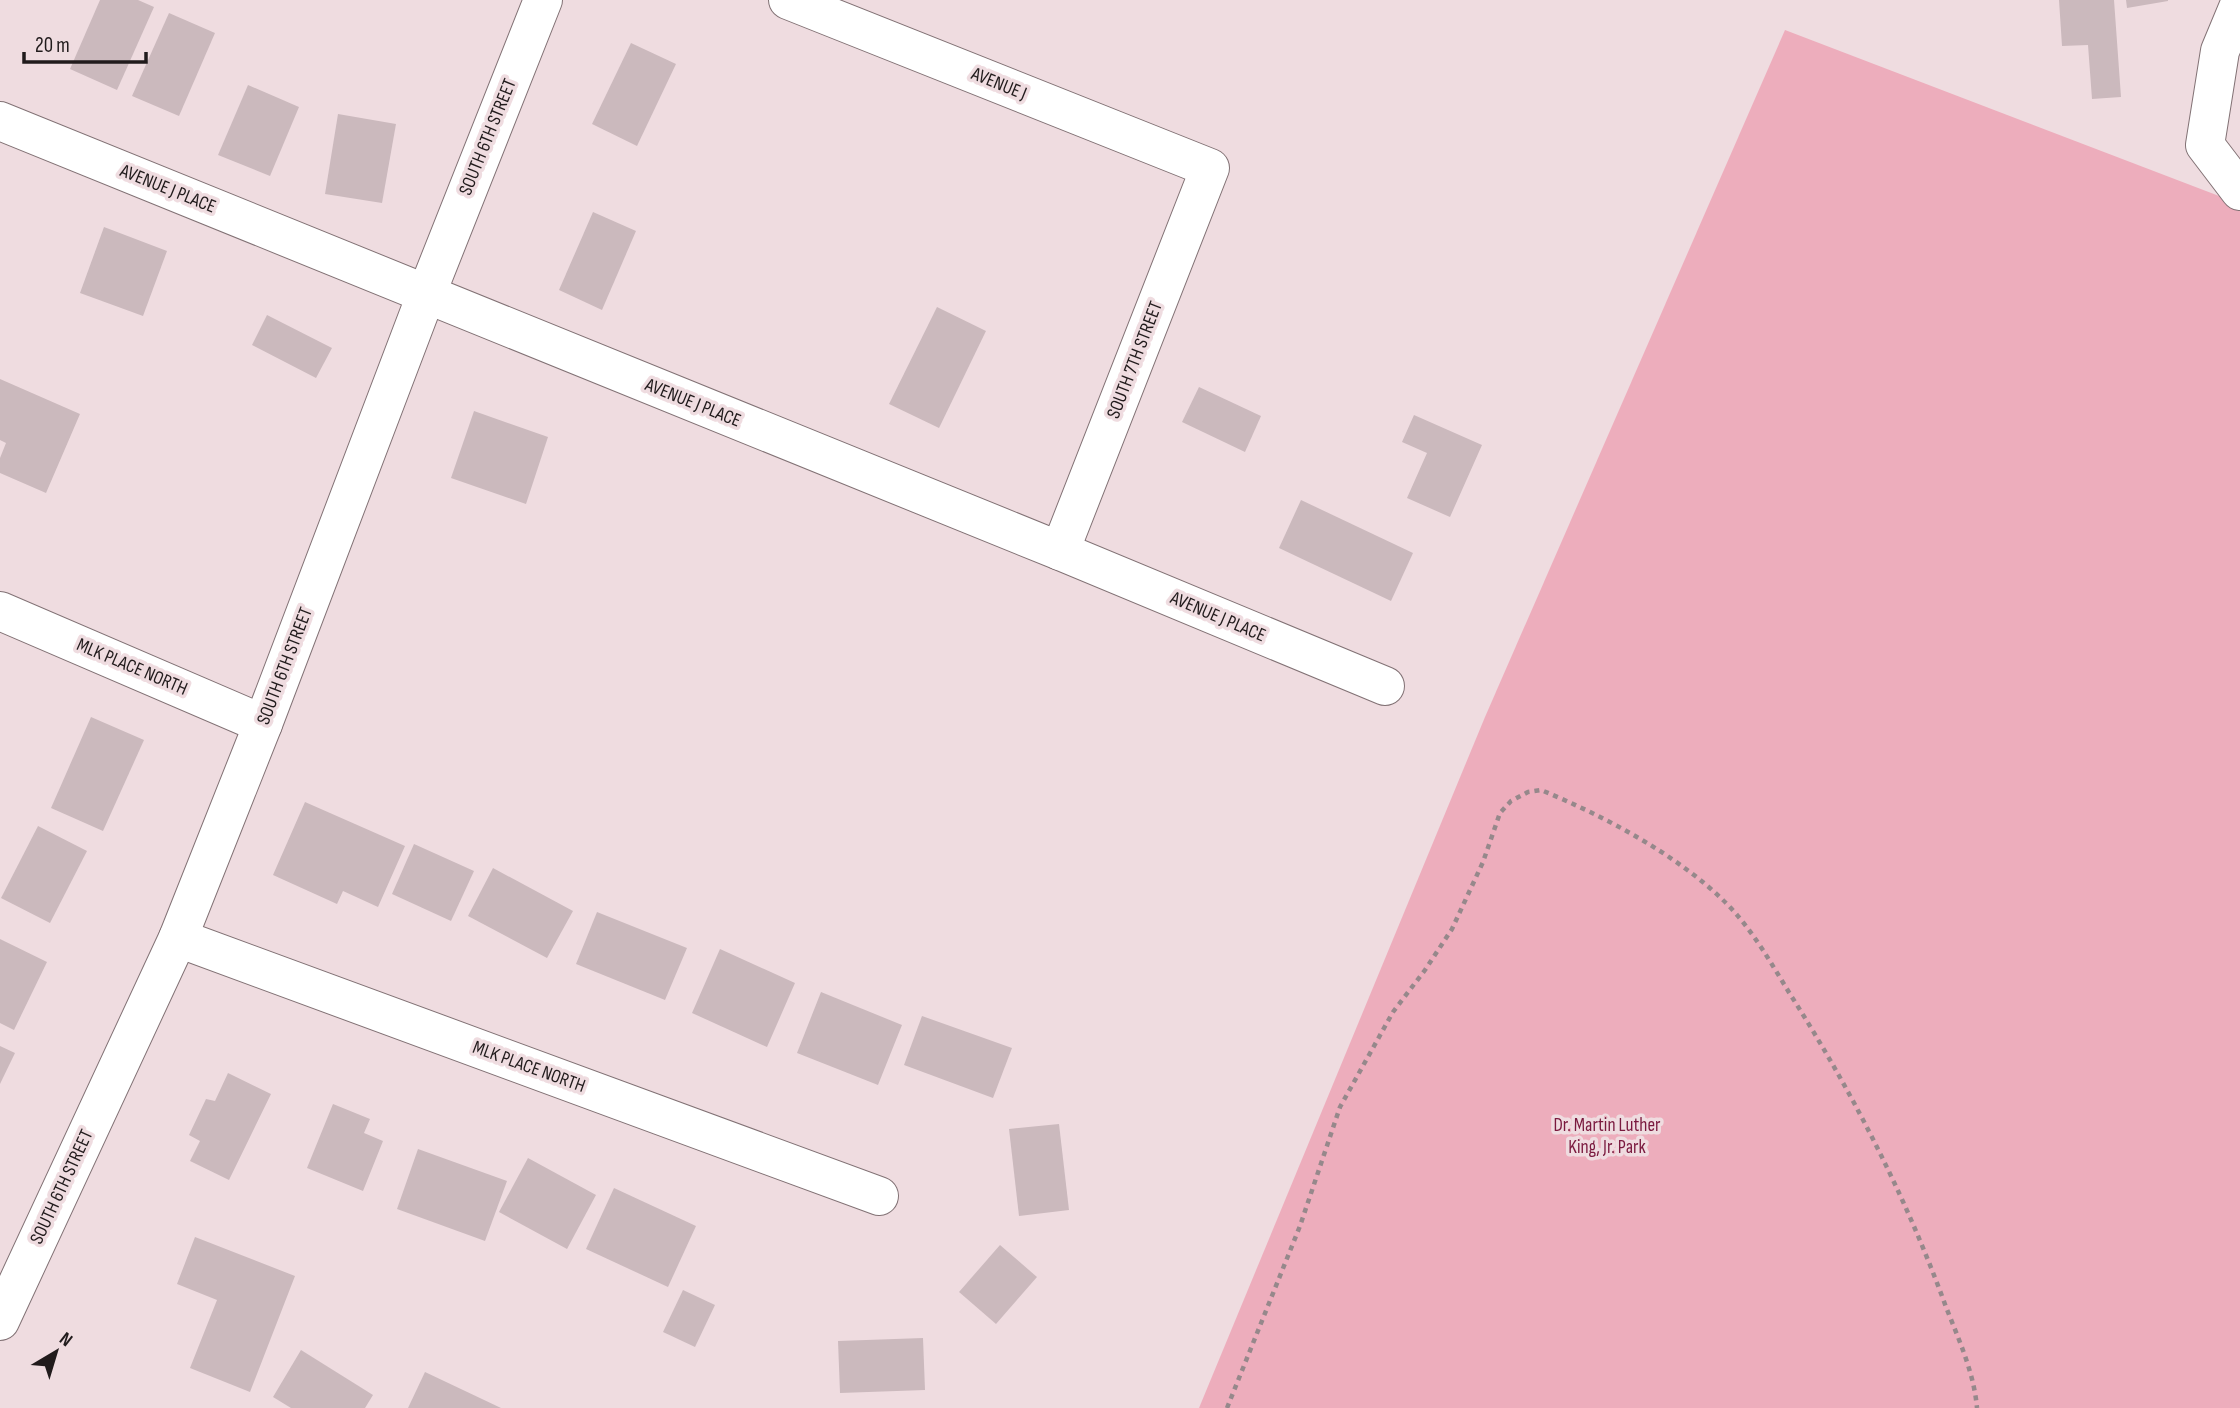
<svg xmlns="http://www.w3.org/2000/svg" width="2240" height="1408" font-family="'Sofia Sans Condensed',sans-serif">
	<rect width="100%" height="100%" fill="#efdce0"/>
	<polygon fill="#edadbc" points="1785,30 2240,204 2240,1408 1199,1408 1485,717"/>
	<g fill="#cbb9bd">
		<polygon points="100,0 138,0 154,7 117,90 70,69"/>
		<polygon points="2059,0 2114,0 2121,97 2092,99 2088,45 2062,46"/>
		<polygon points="2126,0 2168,0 2168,1 2127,8"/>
		<polygon points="169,13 215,33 179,116 132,96"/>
		<polygon points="631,43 676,64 637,146 592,124"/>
		<polygon points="248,85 299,107 270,176 218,155"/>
		<polygon points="338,114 396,124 382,203 325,194"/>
		<polygon points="593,212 636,231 602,310 559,290"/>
		<polygon points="104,227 167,251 143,316 80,293"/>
		<polygon points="937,307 986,331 939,428 889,404"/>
		<polygon points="267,315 332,348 316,378 252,345"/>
		<polygon points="0,379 80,414 46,493 0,473 0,458 6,443 0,440"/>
		<polygon points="1199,387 1261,416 1245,452 1182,422"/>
		<polygon points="474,411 548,437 526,504 451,478"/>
		<polygon points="1414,415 1482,445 1450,517 1407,498 1427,453 1402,442"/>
		<polygon points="1301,500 1413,553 1391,601 1279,548"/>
		<polygon points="91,717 144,740 103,831 51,808"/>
		<polygon points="305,802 405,846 378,907 343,891 337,904 273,875"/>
		<polygon points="38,826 87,851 50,923 1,898"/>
		<polygon points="414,844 474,871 451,921 392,894"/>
		<polygon points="493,868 573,911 547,958 468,916"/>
		<polygon points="597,912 687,948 665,1000 576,964"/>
		<polygon points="0,939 47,962 14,1030 0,1023"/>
		<polygon points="720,949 795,983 767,1047 692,1013"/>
		<polygon points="821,992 902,1025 878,1085 797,1053"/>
		<polygon points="922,1016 1012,1048 993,1098 904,1065"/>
		<polygon points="0,1046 15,1053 0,1084"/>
		<polygon points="228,1073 271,1094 229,1180 190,1161 200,1141 189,1135 206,1099 215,1101"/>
		<polygon points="333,1104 370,1119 364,1133 383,1141 363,1191 307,1168"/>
		<polygon points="1059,1124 1069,1210 1019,1216 1009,1129"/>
		<polygon points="418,1149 507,1181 485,1241 397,1209"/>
		<polygon points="528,1158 596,1195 567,1249 499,1212"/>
		<polygon points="614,1188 696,1226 668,1287 586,1249"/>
		<polygon points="195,1237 295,1276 250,1392 190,1368 217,1300 177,1284"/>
		<polygon points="1000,1245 1037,1277 996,1324 959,1292"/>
		<polygon points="683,1290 715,1305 695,1347 663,1332"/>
		<polygon points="923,1338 925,1390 840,1393 838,1341"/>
		<polygon points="301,1350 373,1395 365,1408 291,1408 273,1397"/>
		<polygon points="425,1372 501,1408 408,1408"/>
	</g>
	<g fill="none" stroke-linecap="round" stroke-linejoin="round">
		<g stroke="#827275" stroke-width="40">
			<g id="minor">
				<polyline points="788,0 1210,168 1060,551"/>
				<polyline points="2240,3 2220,51 2205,145 2240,191"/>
				<polyline points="0,121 1060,551 1385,686"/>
				<polyline points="0,611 263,724"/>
				<polyline points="178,938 879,1196"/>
				<polyline points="0,1321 178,938 263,724 426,295 543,0"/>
			</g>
		</g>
		<path stroke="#96888b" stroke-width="4.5" stroke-dasharray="5 5" stroke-linecap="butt" d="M1227 1408 1300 1226 1340 1107 1393 1012 1425 970 1452 929 1483 862 1500 813 1511 801 1528 792 1541 790C1604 816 1678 855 1726 903 1752 929 1771 963 1790 994 1853 1093 1906 1197 1946 1307 1959 1340 1974 1373 1977 1408"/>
		<use href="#minor" stroke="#fff" stroke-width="38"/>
	</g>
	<g text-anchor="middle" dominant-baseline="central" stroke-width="7" stroke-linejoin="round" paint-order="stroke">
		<g font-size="19" fill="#211b1c" stroke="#efdce0">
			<text transform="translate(999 84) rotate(22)">AVENUE J</text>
			<text transform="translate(488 137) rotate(-68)">SOUTH 6TH STREET</text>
			<text transform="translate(168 189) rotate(22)">AVENUE J PLACE</text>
			<text transform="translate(1135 360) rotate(-69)">SOUTH 7TH STREET</text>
			<text transform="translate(693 403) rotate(22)">AVENUE J PLACE</text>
			<text transform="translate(1218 617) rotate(23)">AVENUE J PLACE</text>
			<text transform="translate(285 666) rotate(-69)">SOUTH 6TH STREET</text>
			<text transform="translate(132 667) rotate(23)">MLK PLACE NORTH</text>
			<text transform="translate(529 1067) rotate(20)">MLK PLACE NORTH</text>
			<text transform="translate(62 1187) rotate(-65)">SOUTH 6TH STREET</text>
		</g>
		<g font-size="19" fill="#7a193e" stroke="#efdce0">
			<text x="1607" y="1125">Dr. Martin Luther<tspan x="1607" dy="22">King, Jr. Park</tspan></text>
		</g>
	</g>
	<g transform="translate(56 1352) rotate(38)" stroke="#efdce0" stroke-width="5" paint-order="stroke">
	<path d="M0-5L12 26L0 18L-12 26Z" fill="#211b1c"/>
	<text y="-10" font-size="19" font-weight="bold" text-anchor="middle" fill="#211b1c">N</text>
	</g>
	<path d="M24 52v10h122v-10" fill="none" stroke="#211b1c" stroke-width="3.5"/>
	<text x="35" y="52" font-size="21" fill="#211b1c" stroke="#efdce0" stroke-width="5" paint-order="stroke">20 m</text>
</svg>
